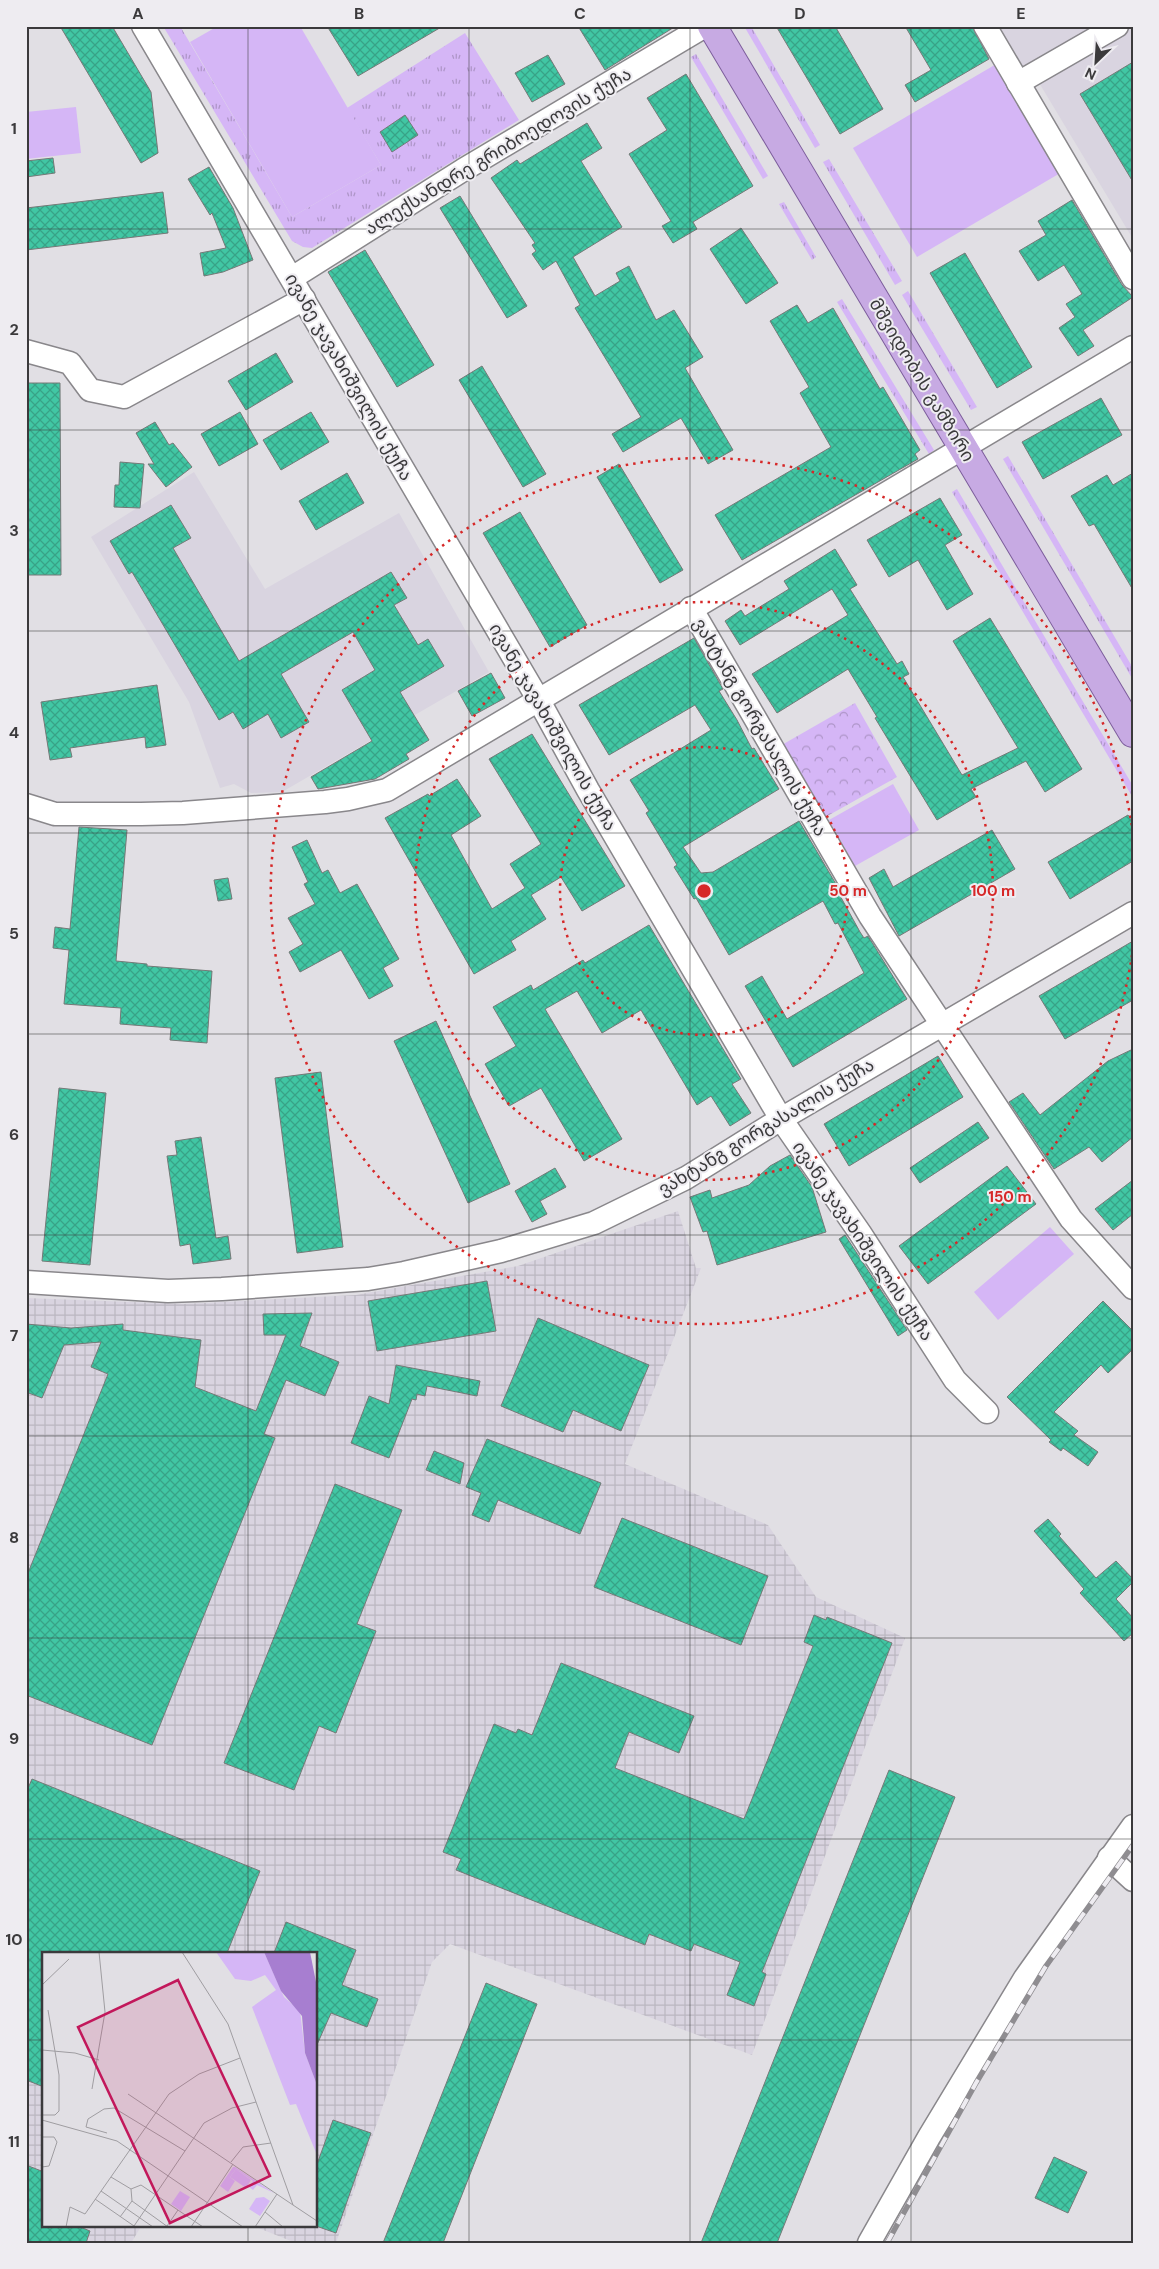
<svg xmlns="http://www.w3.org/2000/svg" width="1159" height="2269" font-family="'DM Sans','Noto Sans Georgian',sans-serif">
	<defs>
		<pattern id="industrial-grid" width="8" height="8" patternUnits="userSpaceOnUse" patternTransform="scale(1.25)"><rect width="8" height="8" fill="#d9d4e0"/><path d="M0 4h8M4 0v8" fill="none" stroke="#bbb7c1"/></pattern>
		<pattern id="grass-tufts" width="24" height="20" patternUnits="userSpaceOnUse" patternTransform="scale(1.25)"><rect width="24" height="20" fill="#d5b6f6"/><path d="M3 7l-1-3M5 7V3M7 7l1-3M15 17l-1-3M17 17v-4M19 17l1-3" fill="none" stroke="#ae95c8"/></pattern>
		<pattern id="park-crowns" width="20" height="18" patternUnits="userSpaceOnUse" patternTransform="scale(1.25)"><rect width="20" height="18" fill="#d5b6f6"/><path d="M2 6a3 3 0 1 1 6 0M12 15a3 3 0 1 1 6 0" fill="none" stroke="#ae95c8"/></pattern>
		<pattern id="building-cross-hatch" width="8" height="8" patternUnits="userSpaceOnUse" patternTransform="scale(1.25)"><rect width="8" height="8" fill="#41c7a4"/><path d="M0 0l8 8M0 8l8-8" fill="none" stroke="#38a387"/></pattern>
	</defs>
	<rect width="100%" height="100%" fill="#e1dfe4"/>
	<g fill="#d9d4e0">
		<polygon points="998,26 1103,26 1026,72"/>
		<polygon points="1133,26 1133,239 1038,81"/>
		<polygon points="194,472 265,589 399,513 489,672 282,792 251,793 234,784 220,788 189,702 91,537"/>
	</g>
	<polygon fill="url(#industrial-grid)" points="678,1211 696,1268 701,1268 625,1464 768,1525 816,1597 905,1638 752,2055 450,1944 432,1962 336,2243 296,2243 251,2225 316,2225 316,1953 44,1953 44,2225 142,2225 131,2243 26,2243 26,1298 184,1304 356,1295 518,1266"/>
	<g fill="url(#grass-tufts)">
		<polygon points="163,26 180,26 292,217 381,165 347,108 465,33 519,120 312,248 303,247 292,241"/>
		<polygon points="744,26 751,26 820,145 815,148"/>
		<polygon points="696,54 768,176 763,179 691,57"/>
		<polygon points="829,159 902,281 895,285 823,162"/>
		<polygon points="784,202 816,257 812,260 779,204"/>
		<polygon points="908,291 977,407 971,410 902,295"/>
		<polygon points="842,299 934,450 929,454 837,302"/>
		<polygon points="1008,456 1133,668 1133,680 1003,459"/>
		<polygon points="957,489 1133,786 1133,798 952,492"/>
	</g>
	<polygon fill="url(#park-crowns)" points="855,703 897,777 822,819 780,746"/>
	<g fill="#d5b6f6">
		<polygon points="218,26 300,26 381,165 292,217 190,42"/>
		<polygon points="998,63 1062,172 917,257 853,148"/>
		<polygon points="76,107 81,153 26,159 26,112"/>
		<polygon points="893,784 919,830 855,866 829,820"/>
		<polygon points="1050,1227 1074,1254 998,1320 974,1292"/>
	</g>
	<g fill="url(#building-cross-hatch)" stroke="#747977">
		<polygon points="60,26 112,26 151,92 158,153 141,163"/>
		<polygon points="327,26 443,26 358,76"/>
		<polygon points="578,26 676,26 605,70"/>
		<polygon points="776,26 835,26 883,109 840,134"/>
		<polygon points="905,26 972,26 989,59 915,102 905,85 931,70"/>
		<polygon points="548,55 565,84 532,102 515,73"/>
		<polygon points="1133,62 1133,182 1080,94"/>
		<polygon points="686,74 753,186 693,222 697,229 673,243 662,226 671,221 629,154 667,130 647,98"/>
		<polygon points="405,115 418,135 392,152 380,132"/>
		<polygon points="587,123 602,148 581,161 622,227 573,257 595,296 620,281 616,273 629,266 656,320 674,310 703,357 685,368 733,450 708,464 681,418 623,452 612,434 641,417 575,308 580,305 556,261 543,270 532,254 536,251 532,245 535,243 491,178 517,160 520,164"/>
		<polygon points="53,158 55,173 26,177 26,161"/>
		<polygon points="209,167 233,208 253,260 223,272 204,276 200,253 226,248 212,213 210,215 188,179"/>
		<polygon points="163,192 168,233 26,250 26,208"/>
		<polygon points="460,196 527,306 507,318 440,208"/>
		<polygon points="1072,200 1122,285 1133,297 1083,330 1094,346 1078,356 1059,328 1075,317 1066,304 1082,294 1064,265 1038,281 1019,251 1046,235 1038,221"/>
		<polygon points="741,228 778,283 746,304 710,249"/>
		<polygon points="365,250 434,365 397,387 328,272"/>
		<polygon points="965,253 1032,367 997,388 930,273"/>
		<polygon points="797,305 808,323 833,308 880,389 883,387 920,450 915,454 918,459 742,560 715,515 831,447 800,393 809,387 770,321"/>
		<polygon points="276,353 293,382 246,410 228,381"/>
		<polygon points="482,366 546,474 523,487 459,380"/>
		<polygon points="26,383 60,383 61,575 26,575"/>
		<polygon points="1101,398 1122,435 1043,479 1022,442"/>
		<polygon points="240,412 258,444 219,466 201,434"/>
		<polygon points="311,412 329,442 281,470 263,440"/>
		<polygon points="155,422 169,445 173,443 192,467 166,487 148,464 154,464 136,433"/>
		<polygon points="120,462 144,464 140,508 114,507 115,485 119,485"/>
		<polygon points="619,464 683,570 660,583 597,477"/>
		<polygon points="347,473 364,503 316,530 299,501"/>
		<polygon points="1133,473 1133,590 1094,524 1089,526 1071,496 1107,475 1113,485"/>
		<polygon points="940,498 962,535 945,545 973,594 947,610 918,560 889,577 867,540"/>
		<polygon points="171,505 191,538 173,548 239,661 391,572 407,598 394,605 418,645 428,639 444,666 400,692 429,740 406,754 409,759 375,779 318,789 311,777 372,741 342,690 375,670 353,632 281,674 309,722 281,738 268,714 243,729 233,712 219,720 132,572 129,574 110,541"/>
		<polygon points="520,512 587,625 550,647 483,533"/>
		<polygon points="835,549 857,585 850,589 897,664 902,661 909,674 903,677 962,775 1018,748 953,641 990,618 1082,769 1045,792 1026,761 971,789 976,797 937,820 875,718 877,717 848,669 777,713 752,674 848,615 832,589 740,645 725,621 741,610 745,616 789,589 784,581"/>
		<polygon points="694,638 723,689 719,691 737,720 752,749 754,748 779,789 683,847 701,873 713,872 799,821 840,891 838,892 860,932 864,938 868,936 907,999 793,1067 745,986 762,976 787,1019 864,973 838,923 835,924 823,901 729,955 696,898 694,899 674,867 677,865 646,813 649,811 630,780 711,730 695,705 609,755 579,705"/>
		<polygon points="491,673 505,698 472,716 458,691"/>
		<polygon points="157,685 166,745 146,748 145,737 70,748 72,757 50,760 41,702"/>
		<polygon points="532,734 625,886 582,911 561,877 531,895 546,919 511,941 516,950 474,974 385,818 428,794 429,796 457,779 481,816 451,835 492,909 525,888 510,864 541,844 489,759"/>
		<polygon points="1128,815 1133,823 1133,861 1070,899 1048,862"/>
		<polygon points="79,827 127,830 116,961 147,964 147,966 212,971 207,1043 170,1040 171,1028 120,1024 121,1008 64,1004 69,950 53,948 55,927 70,929"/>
		<polygon points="992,830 1015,869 899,936 869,878 884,869 893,887"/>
		<polygon points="307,840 322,873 328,870 340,893 357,884 399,959 383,968 393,986 369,999 341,950 300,972 289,952 303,944 288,918 315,904 304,884 308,882 292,847"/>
		<polygon points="228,878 232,899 218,901 214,880"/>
		<polygon points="649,925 741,1079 732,1084 751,1113 730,1126 711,1096 697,1105 641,1010 602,1033 577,991 545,1009 622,1139 584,1161 541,1088 509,1106 485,1064 516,1046 493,1007 531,985 533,990 583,960 585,963"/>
		<polygon points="1133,941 1133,1000 1065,1039 1039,996"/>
		<polygon points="436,1021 510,1184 468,1203 394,1041"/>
		<polygon points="1133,1049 1133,1137 1102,1162 1089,1147 1054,1169 1009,1102 1023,1093 1040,1115 1108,1061"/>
		<polygon points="938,1056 963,1097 849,1166 824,1124"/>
		<polygon points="321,1072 343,1247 297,1253 275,1078"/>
		<polygon points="59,1088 106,1093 90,1265 42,1261"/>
		<polygon points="978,1122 989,1138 920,1183 910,1168"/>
		<polygon points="201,1137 216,1238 228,1236 231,1259 193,1264 190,1244 180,1246 167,1156 177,1155 175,1141"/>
		<polygon points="790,1155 812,1187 826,1232 717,1265 707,1231 703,1232 690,1197 710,1190 712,1198 749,1185 770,1166"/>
		<polygon points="1007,1166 1036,1204 928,1284 899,1246"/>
		<polygon points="555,1168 566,1187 540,1201 547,1214 532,1222 515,1191"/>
		<polygon points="1133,1180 1133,1214 1113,1230 1095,1209"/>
		<polygon points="845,1235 907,1330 898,1336 839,1239"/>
		<polygon points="487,1281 496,1331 377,1351 368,1301"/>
		<polygon points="1103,1301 1133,1331 1133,1349 1108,1373 1101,1365 1054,1412 1078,1431 1074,1435 1098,1452 1088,1466 1063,1448 1061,1451 1049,1442 1051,1440 1007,1397"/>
		<polygon points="312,1313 300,1346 339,1362 325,1396 286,1380 264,1434 275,1438 152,1745 26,1695 26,1578 108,1374 91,1367 101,1342 64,1345 42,1398 26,1392 26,1324 71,1328 123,1324 123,1330 201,1340 195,1387 256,1411 286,1335 264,1335 263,1314"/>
		<polygon points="538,1318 649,1365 621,1431 573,1410 563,1432 501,1406"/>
		<polygon points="396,1365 480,1381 477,1396 427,1386 425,1396 417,1394 416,1400 412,1399 389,1458 351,1443 369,1396 389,1404"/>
		<polygon points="487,1439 601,1483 580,1534 498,1500 489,1522 472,1515 481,1493 466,1487"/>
		<polygon points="434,1451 464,1463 460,1484 426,1470"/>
		<polygon points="335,1484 402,1510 357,1624 376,1631 336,1733 319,1726 294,1790 224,1763"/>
		<polygon points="622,1518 768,1576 741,1645 594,1587"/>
		<polygon points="1048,1519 1061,1534 1059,1536 1096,1578 1116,1561 1133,1579 1133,1582 1116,1599 1133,1618 1133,1633 1124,1641 1080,1593 1084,1589 1034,1531"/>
		<polygon points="814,1615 826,1620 827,1617 892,1643 762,1972 766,1974 754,2006 727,1995 740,1962 694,1944 691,1951 649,1934 645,1945 456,1870 461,1859 443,1852 494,1724 516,1733 518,1729 532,1735 561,1663 694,1716 679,1753 629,1732 615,1768 744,1819 813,1646 804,1642"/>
		<polygon points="889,1770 955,1797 777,2243 701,2243"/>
		<polygon points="32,1779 260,1871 227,1953 44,1953 44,2087 26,2080 26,1793"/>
		<polygon points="286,1922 356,1950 342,1985 378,1999 367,2027 331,2013 316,2047 316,1953 274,1953"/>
		<polygon points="486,1983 537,2004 443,2243 383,2243"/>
		<polygon points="333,2120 371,2133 336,2233 316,2226 316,2167"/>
		<polygon points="1054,2157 1087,2172 1068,2213 1035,2198"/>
		<polygon points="26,2165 44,2172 44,2225 75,2225 90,2231 86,2243 26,2243"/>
	</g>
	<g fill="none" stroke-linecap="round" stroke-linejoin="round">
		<g stroke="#89878b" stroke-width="25">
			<g id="minor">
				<polyline points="143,26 538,699 588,790 781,1119 860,1233 955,1380 987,1412"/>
				<polyline points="985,26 1133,278"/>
				<polyline points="1018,83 1117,26"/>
				<polyline points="292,278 463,170 705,26"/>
				<polyline points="26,351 70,363 90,390 124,397 304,299"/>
				<polyline points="691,608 870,916 1071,1219 1133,1288"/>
				<polyline points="26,805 55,814 141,814 183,813 325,802 348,799 387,790 1133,347"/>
				<polyline points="26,1282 168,1291 222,1289 368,1279 404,1273 501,1251 594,1223 686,1178 781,1119 1133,913"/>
				<polyline points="1109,1858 1133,1880"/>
				<polyline points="869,2243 929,2137 1025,1978 1133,1826"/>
			</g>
		</g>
		<g stroke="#7d5e9c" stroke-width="30">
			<polyline id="major" points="712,26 1133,733"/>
		</g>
		<use href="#minor" stroke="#fff" stroke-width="22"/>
		<use href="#major" stroke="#c7aae3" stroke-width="28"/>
		<g stroke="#8f8d91" stroke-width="5.5">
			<polyline id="rail" points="887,2243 976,2083 1046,1966 1133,1845"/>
		</g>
		<use href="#rail" stroke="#eeecf1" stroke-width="4" stroke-dasharray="11" stroke-linecap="butt"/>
	</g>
	<path fill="none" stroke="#3b3a3c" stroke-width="1" stroke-opacity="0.55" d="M248 26V1953M469 26V2243M690 26V2243M911 26V2243M26 229H1133M26 430H1133M26 631H1133M26 833H1133M26 1034H1133M26 1235H1133M26 1436H1133M26 1638H1133M26 1839H1133M26 2040H44M316 2040H1133M248 2225V2243"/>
	<g fill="none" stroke="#d62828" stroke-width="2.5" stroke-dasharray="2.5 5">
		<circle cx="704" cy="891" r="144"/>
		<circle cx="704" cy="891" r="289"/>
		<path d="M1132 955A433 433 0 1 1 1132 827"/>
	</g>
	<g text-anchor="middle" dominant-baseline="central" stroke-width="4" stroke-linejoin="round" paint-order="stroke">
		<g font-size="18" fill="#3b3a3c" stroke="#eeecf1">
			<text transform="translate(498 151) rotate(-31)">ალექსანდრე გრიბოედოვის ქუჩა</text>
			<text transform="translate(349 377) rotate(60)">ივანე ჯავახიშვილის ქუჩა</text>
			<text transform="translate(922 380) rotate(59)">მშვიდობის გამზირი</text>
			<text transform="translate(553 727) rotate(60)">ივანე ჯავახიშვილის ქუჩა</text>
			<text transform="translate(760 727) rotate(60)">ვახტანგ გორგასალის ქუჩა</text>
			<text transform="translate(766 1127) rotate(-31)">ვახტანგ გორგასალის ქუჩა</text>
			<text transform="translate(863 1241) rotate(56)">ივანე ჯავახიშვილის ქუჩა</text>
		</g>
	</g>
	<g transform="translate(42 1952)">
		<rect width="275" height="275" fill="#e1dfe4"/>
		<path d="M191 215H193L232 241 215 233 211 238 207 235 211 229 194 217 188 225 193 229 186 240 178 234Z" fill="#d5b6f6"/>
		<path d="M174 0H222L242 45 258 59 263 101 275 133V203L254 152 248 153 210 55 234 38 223 23 209 29 193 27Z" fill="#d5b6f6"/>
		<path d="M194 217 209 228 204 236 188 225ZM138 239 148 245 139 259 129 252ZM222 245 228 249 218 264 207 257 214 246Z" fill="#d5b6f6"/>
		<path d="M222 0H268L275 35V133L263 101 260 64 239 39Z" fill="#a77ed0"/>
		<path fill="none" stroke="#9f9da1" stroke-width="1" d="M140 0 186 72 251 253 275 269M0 33 27 7M0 98 33 101 57 108M50 137 63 60 57 0M86 142 251 253M0 163H13L17 159V123L6 58M0 168 75 189 201 275M65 181 44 175 46 167 62 157 72 156 143 199M0 185H12L15 190 7 214 0 215M189 210 201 195 229 191M69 225 89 237M89 237 99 233 161 275M89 237 90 249 126 275M59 239 111 275M53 247 92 274M223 260 241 275M78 265 90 249M92 274 162 171 190 156 214 150M125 274 136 258M24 275 28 255 43 262 127 142 157 122 198 106M149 275 191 212M213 275 235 242"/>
		<path fill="#c2185b" fill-opacity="0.15" stroke="#c2185b" stroke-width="2.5" d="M136 28 228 224 128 271 36 75Z"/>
		<rect width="275" height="275" fill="none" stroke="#3b3a3c" stroke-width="2.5"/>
	</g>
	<circle cx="704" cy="891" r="8" fill="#d62828" stroke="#eeecf1" stroke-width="2.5"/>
	<g font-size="15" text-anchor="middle" font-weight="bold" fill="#d62828" stroke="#eeecf1" stroke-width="4" stroke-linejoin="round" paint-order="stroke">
		<text x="848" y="896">50 m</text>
		<text x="993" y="896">100 m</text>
		<text x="1010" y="1202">150 m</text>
	</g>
	<rect width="1159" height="2269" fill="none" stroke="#eeecf1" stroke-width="55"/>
	<g transform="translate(1096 62) rotate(205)" stroke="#eeecf1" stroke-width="4" paint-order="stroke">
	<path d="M0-4L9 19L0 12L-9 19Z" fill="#3b3a3c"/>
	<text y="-8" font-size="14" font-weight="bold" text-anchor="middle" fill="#3b3a3c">N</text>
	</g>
	<rect x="28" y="28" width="1104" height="2214" fill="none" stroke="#3b3a3c" stroke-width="2"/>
	<g font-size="16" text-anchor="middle" font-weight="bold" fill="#3b3a3c">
		<text x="138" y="19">A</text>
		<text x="359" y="19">B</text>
		<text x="580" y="19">C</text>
		<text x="800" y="19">D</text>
		<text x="1021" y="19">E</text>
		<text x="14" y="134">1</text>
		<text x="14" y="335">2</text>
		<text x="14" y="536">3</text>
		<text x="14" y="738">4</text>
		<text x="14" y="939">5</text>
		<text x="14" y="1140">6</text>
		<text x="14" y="1341">7</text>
		<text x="14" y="1543">8</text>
		<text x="14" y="1744">9</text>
		<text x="14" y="1945">10</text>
		<text x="14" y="2147">11</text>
	</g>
</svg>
